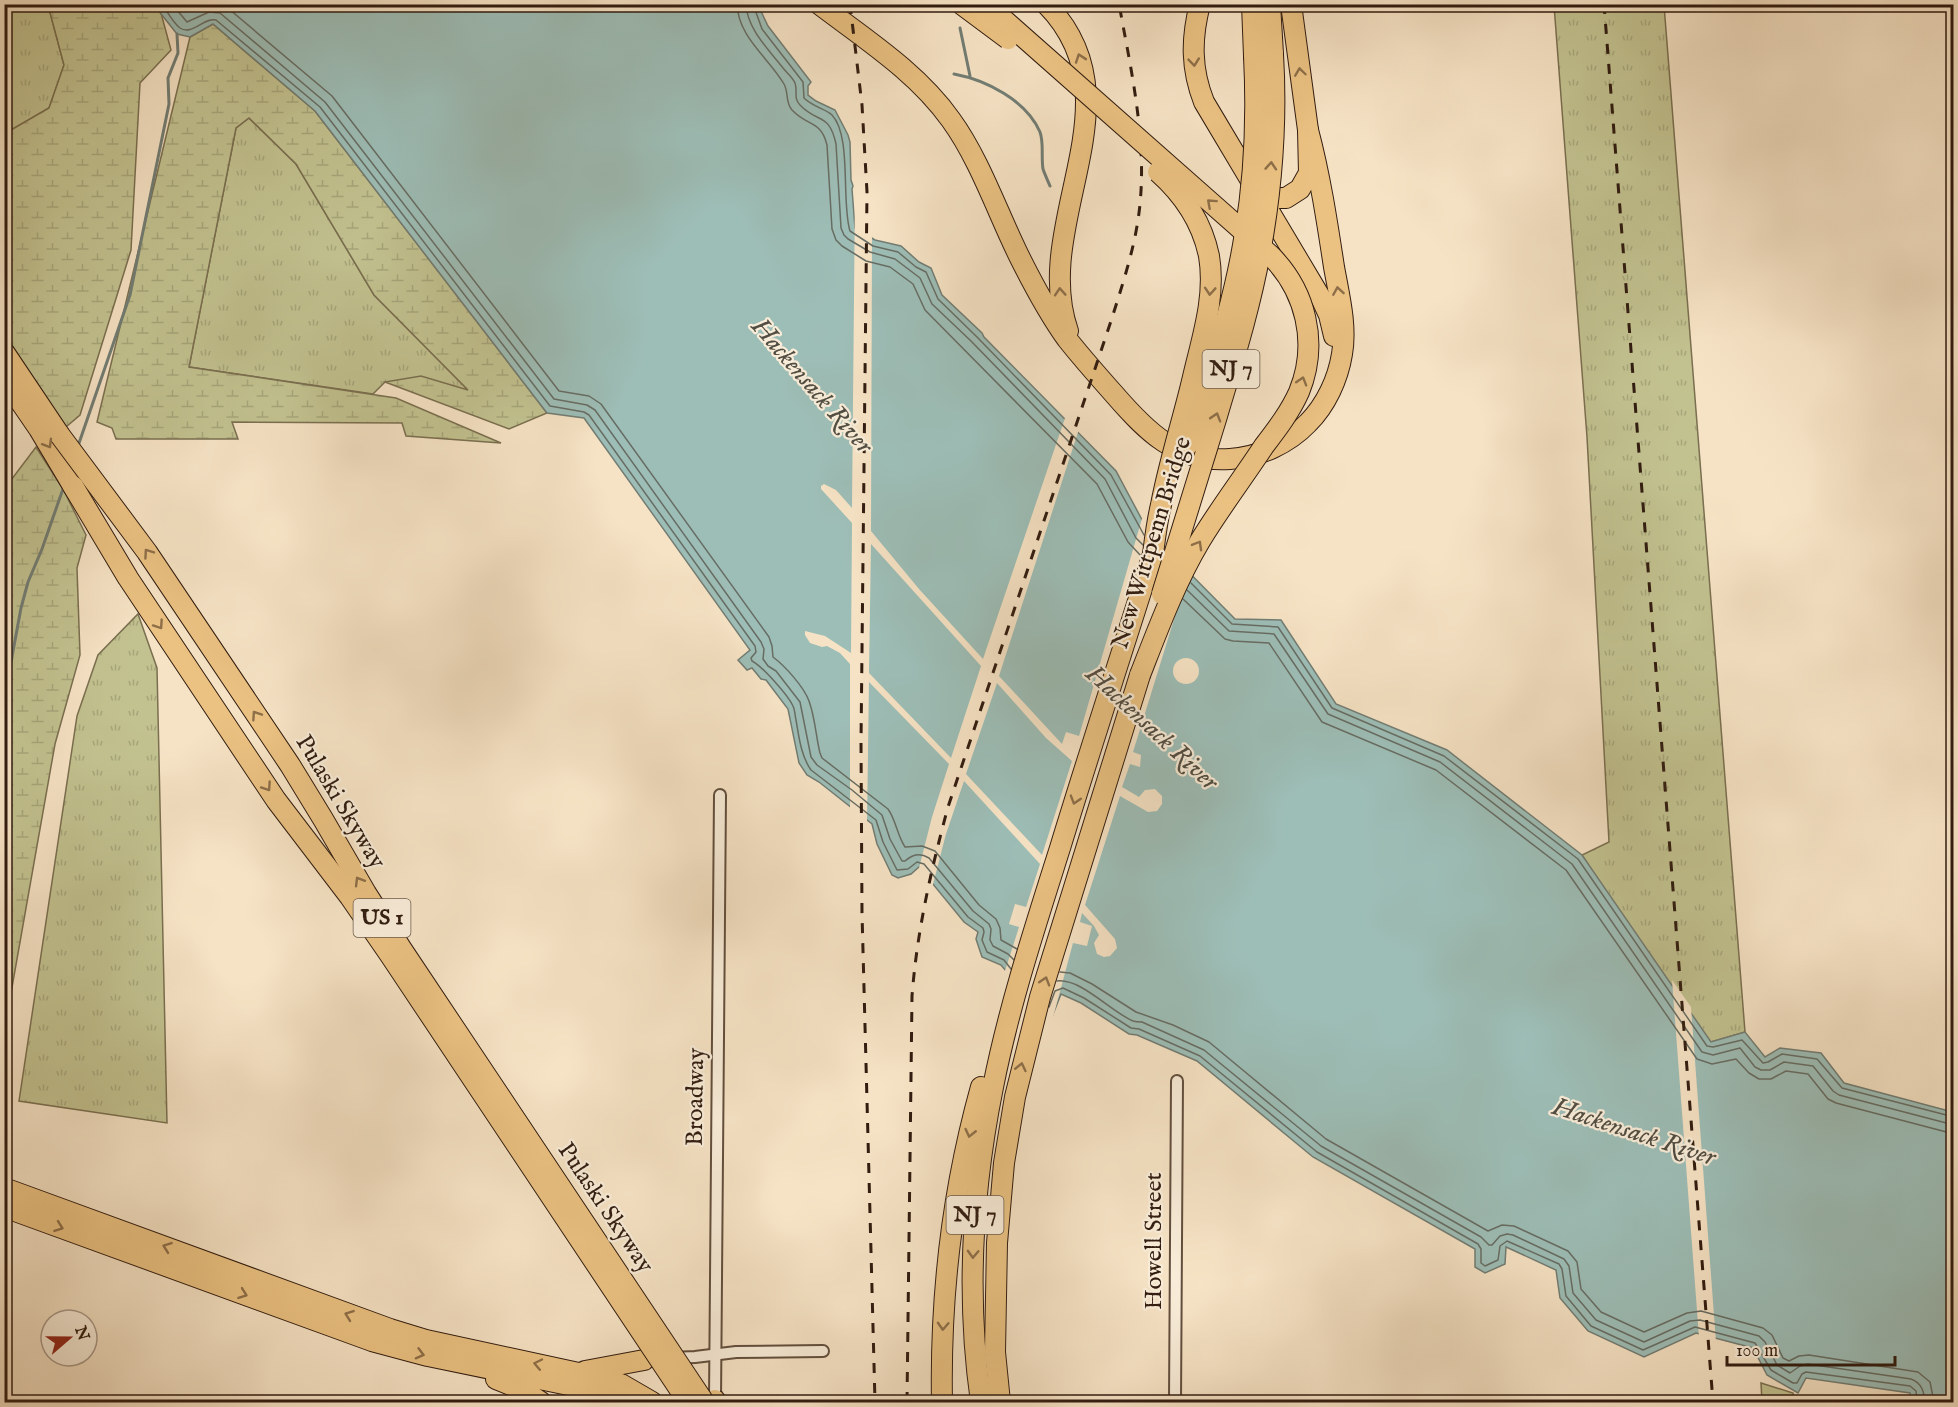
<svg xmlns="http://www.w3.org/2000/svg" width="1958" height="1407" font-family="'IM FELL English',serif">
	<defs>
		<pattern id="grass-tufts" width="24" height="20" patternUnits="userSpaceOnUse" patternTransform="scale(1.5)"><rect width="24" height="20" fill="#c2c290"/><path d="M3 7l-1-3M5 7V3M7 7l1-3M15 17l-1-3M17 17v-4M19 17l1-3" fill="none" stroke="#a7a67b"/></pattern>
		<pattern id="forest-firs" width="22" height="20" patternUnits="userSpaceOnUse" patternTransform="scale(1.5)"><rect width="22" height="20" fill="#c2c290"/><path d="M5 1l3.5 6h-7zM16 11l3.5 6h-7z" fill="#a7a67b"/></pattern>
		<pattern id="wetland-marsh" width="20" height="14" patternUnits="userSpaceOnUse" patternTransform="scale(1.5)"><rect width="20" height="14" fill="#c2c290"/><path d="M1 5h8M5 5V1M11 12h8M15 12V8" fill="none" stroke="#a7a67b"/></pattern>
	</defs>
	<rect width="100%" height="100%" fill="#f6e3c5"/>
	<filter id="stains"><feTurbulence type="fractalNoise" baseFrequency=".00333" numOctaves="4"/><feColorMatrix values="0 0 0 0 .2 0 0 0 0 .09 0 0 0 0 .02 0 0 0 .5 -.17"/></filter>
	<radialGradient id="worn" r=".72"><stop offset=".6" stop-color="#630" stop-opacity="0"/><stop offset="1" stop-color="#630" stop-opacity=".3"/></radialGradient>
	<g fill="url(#grass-tufts)" stroke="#7a6f50" stroke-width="1.5">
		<polygon points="5,5 48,5 64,65 49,108 11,130 5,151"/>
		<polygon points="1554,5 1664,5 1745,1032 1711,1042 1670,992 1582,855 1609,842 1587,437"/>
		<polygon points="249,118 296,164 374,295 469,391 385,382 373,394 189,367 236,128"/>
		<polygon points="138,614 157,668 167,1123 19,1101 77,716 98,655"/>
	</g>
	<polygon fill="url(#forest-firs)" stroke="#7a6f50" stroke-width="1.5" points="1761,1383 1793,1393 1794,1402 1762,1402"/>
	<g fill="url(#wetland-marsh)" stroke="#7a6f50" stroke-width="1.5">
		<polygon points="48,5 154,5 161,13 171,50 140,83 131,250 80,415 66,427 5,335 5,151 11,130 49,108 64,65"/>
		<polygon points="213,24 315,111 547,413 509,429 385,382 421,376 468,390 374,295 296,164 249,118 236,128 189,367 396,398 501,443 406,436 402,423 232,422 238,439 116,439 112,428 97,422 190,37"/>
		<polygon points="36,447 63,489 86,535 77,568 80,655 55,744 5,1027 5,488"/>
	</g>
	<polygon fill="#9dbeb7" stroke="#727d74" stroke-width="1.5" points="154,5 758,5 768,26 811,82 808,86 808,95 816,101 835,110 848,135 850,142 851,180 853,186 852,189 855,228 875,240 901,246 919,262 931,268 942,295 982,333 984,337 1116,471 1148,531 1235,619 1281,620 1336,704 1447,750 1582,855 1711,1042 1745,1032 1765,1057 1780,1048 1821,1053 1844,1083 1953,1112 1953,1402 1912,1402 1910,1393 1806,1378 1798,1393 1767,1375 1753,1348 1696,1333 1644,1357 1588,1331 1560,1298 1556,1270 1506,1247 1505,1264 1485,1273 1475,1267 1475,1249 1313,1157 1197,1061 1137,1035 1129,1034 1081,1003 1061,994 1050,1022 1001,965 982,957 976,939 978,932 964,922 919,867 911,874 898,878 892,875 877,844 872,824 819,782 807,775 799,763 788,709 766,680 761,679 752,668 747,670 738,660 750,650 584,418 547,413 315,111 213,24 190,37 177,34"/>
	<g fill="#f6e3c5" fill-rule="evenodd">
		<path d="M855 192 857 226 872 235 871 531 919 589 983 659 1066 415 1079 429 999 676 1062 744 1066 732 1079 736 1143 515 1150 529 1194 573 1180 600 1133 752 1141 755 1140 767 1130 764 1122 787 1139 797 1145 790 1155 789 1162 796V804L1157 811 1148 812 1120 796 1085 905 1115 939 1117 948 1110 956 1104 957 1097 954 1094 943 1099 935 1094 926 1082 913 1080 922 1092 926 1087 946 1073 943 1051 1025 1047 1024 1004 974 1019 927 1009 924 1015 904 1026 907 1040 864 964 781 946 834 932 888 918 872 932 817 949 764 869 682 867 823 850 810V664L840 653 827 646 822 647 810 643 805 635V631L825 636 851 653 852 523 821 489V486L824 484 836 490 852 508ZM871 544 981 666 951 758 869 673ZM997 683 1046 738 1072 761 1042 855 966 774Z"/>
		<circle cx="1186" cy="671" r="13"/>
		<polygon points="1672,980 1691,1007 1716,1342 1699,1337"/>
	</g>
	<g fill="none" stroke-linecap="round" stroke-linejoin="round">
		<g stroke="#676d64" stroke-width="1.5">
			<path d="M162 4C167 11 173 23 180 28 192 36 204 17 216 20L320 107 550 406 584 412 589 415 755 646 756 652 751 658 752 661C762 666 788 695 793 706 795 710 795 716 796 720 799 737 801 756 811 770L876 820 883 842 897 870 908 869 917 862 924 864 968 917 983 928 984 932 982 940 987 952 1004 960 1011 969"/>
			<path d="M172 4 187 22 209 12 220 13 325 102 554 399 587 405 595 410 761 642 764 649 763 659 768 666 776 671 800 702 811 757 817 765 852 790 882 815 890 839 902 861H905C912 855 919 852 929 858L973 911 989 924 991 929 990 940 993 946 1008 954 1014 960"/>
			<path d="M223 4 332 96 559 391 589 396 601 404 769 637 772 646 773 657C785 666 804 687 809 701 815 717 816 737 820 753L822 758 888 809C896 820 897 835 905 847L922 846 935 851 979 905 996 919 1000 928 1001 940 1017 949"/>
			<path d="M737 4C738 37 769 58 784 84 789 93 785 102 792 110 808 127 821 120 827 145L832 229 836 240 842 246 866 261 890 267 913 284 925 310 1097 484 1128 542 1141 556"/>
			<path d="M746 4C747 29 769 50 783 68 787 73 793 78 795 83 798 91 793 98 800 105 818 124 829 112 836 144L841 228 844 235 848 239 870 252 895 259 920 278 932 304 971 341 1105 479 1136 538 1143 545"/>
			<path d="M753 4 762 29 803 82 804 98C813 107 826 109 832 115 852 136 841 202 850 231L873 246 898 252 916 267 926 272 938 299 977 337 1111 475 1144 535"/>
			<polyline points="1191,583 1232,624 1278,627 1332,708 1444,756 1578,859 1707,1046 1713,1047 1742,1040 1763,1063 1768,1062 1782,1054 1817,1059 1842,1088 1954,1117"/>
			<polyline points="1187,590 1229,631 1274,634 1328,714 1440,762 1572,864 1702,1052 1713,1055 1740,1048 1755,1067 1761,1070 1770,1070 1784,1062 1813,1066 1833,1091 1839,1095 1954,1125"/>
			<polyline points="1183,599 1225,639 1233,641 1269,643 1322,722 1436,770 1566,870 1697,1059 1712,1064 1736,1059 1749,1073 1759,1079 1771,1079 1786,1071 1808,1074 1828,1099 1836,1103 1954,1134"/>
			<polyline points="1060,972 1070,973 1092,984 1136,1012 1173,1025 1209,1042 1326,1139 1488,1231 1502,1225 1514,1226 1568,1251 1577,1262 1581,1289 1601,1312 1644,1332 1687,1313 1701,1311 1763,1328 1772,1335 1783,1358 1789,1361 1799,1356 1809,1355 1918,1372 1930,1382 1934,1402"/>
			<path d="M1057 981C1081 978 1111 1012 1133 1021 1136 1022 1139 1022 1142 1022L1204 1050 1321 1146 1481 1237 1489 1245H1492L1500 1236 1507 1234 1513 1235 1564 1259 1569 1266 1573 1293 1596 1320 1644 1342 1690 1321 1700 1320 1759 1336 1765 1342 1777 1365 1790 1373 1800 1366 1808 1364 1911 1379C1922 1383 1924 1392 1925 1402"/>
			<polyline points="1049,1007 1055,991 1063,988 1084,998 1131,1028 1139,1029 1200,1056 1317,1152 1478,1244 1481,1249 1481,1263 1485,1266 1498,1260 1500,1246 1507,1241 1559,1264 1562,1269 1566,1296 1591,1326 1643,1350 1695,1327 1755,1343 1771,1370 1793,1383 1797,1383 1802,1374 1806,1372 1910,1386 1916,1391 1917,1402"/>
		</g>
		<g stroke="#727d74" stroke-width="3">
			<polyline points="960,28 970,76"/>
			<path d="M954 74C986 80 1026 100 1040 132 1044 143 1041 157 1043 169 1045 175 1048 181 1050 186"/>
			<polyline points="78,446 130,295 169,104 168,78 178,53 177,34"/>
			<polyline points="4,700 21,608 28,582 42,549 64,486"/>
		</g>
		<g stroke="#624e3d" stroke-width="14">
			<g id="street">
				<polyline points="672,1358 695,1357 736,1352 823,1351"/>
				<polyline points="715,1400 720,795"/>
				<polyline points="1175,1402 1177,1081"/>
			</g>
		</g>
		<g stroke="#311c10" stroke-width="22">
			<g id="highway">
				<path d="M819 4C865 39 917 72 951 120 980 160 998 214 1020 258 1034 286 1049 314 1067 339 1082 358 1098 376 1114 394 1146 431 1177 463 1230 459 1259 457 1288 444 1308 423 1326 405 1338 379 1342 354 1347 326 1339 295 1334 267 1327 221 1320 175 1308 130"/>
				<path d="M1046 4C1142 101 1030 222 1068 331"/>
				<path d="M1200 4C1191 39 1191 69 1204 102L1322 300 1329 315 1334 336"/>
				<polyline points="1252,4 1254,56"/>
				<polyline points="1270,4 1273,54"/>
				<polyline points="1258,185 1268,195 1277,198 1286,198 1300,189 1309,173 1308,130 1291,4"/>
				<polyline points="4,352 59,434"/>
				<polyline points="4,378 39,429 73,486"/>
				<polyline points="4,1188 390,1329 426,1340 597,1377 621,1384 652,1402"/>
				<polyline points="4,1207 372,1341 428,1356 588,1389 625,1402"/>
				<polyline points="585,1371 644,1360"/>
				<polyline points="496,1379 523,1390 541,1402"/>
				<polyline points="715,1400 716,1402"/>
				<path d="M942 1402C940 1296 952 1191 981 1087"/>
				<path d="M981 1402C966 1298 972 1191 993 1087 1009 1006 1035 927 1060 848 1090 750 1122 652 1153 554"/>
				<polyline points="1000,1402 995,1352 997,1243 1004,1163 1015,1097 1040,997 1140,675"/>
			</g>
		</g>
		<use href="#street" stroke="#f9edd9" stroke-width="10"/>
		<use href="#highway" stroke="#ebc282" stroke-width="20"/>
		<g stroke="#311c10" stroke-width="3" stroke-dasharray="10 10" stroke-linecap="butt">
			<polyline points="850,4 862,105 867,192 861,742 862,913 875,1402"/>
			<polyline points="1604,4 1713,1402"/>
			<path d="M907 1402 912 996C917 931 931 870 948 807L1112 318C1122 286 1133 253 1138 220 1149 148 1132 75 1119 4"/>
		</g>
		<g stroke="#311c10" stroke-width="22" stroke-linecap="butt">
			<g id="highway-bridge">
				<polyline points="961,4 1008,39"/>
				<path d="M986 4 1269 254C1306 290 1319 343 1299 392 1290 412 1277 429 1264 446 1243 478 1220 508 1200 541 1175 583 1158 629 1140 675"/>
				<polyline points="59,434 147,552 290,765 323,819 366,893 401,948 704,1402"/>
				<path d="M1189 444C1210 374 1234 305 1245 233 1255 174 1257 115 1254 56"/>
				<polyline points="73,486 128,578 276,800 350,897 390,955 688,1402"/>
				<path d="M1153 554C1155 538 1157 521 1161 505 1169 462 1183 420 1193 377 1202 338 1216 297 1209 256 1202 222 1184 195 1158 172"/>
				<path d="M1162 594C1180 534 1199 475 1217 416 1233 362 1250 308 1260 253 1272 188 1277 120 1273 54"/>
			</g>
		</g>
		<use href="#highway-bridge" stroke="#ebc282" stroke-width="20"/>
	</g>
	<defs><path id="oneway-chevron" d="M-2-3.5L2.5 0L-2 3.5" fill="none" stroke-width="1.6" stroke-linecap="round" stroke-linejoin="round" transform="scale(1.5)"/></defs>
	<g stroke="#8e6f49">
		<use href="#oneway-chevron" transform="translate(1080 58) rotate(-109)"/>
		<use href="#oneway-chevron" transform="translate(1194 62) rotate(84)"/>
		<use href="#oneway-chevron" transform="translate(1300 72) rotate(-98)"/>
		<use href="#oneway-chevron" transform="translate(1271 166) rotate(-86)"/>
		<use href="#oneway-chevron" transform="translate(1211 203) rotate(-138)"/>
		<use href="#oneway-chevron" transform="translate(1210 291) rotate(94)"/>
		<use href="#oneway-chevron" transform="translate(1338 291) rotate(-99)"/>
		<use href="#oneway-chevron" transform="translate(1060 292) rotate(-94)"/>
		<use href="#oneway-chevron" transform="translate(1302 381) rotate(-73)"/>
		<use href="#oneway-chevron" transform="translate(1216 417) rotate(-73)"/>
		<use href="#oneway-chevron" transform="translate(48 444) rotate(59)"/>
		<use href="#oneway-chevron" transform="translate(1198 545) rotate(-60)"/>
		<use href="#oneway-chevron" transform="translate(148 553) rotate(-125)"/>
		<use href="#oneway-chevron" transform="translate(159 625) rotate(56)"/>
		<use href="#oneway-chevron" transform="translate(256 715) rotate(-124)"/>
		<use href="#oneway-chevron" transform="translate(267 787) rotate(56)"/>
		<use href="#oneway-chevron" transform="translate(1075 800) rotate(107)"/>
		<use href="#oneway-chevron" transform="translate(359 881) rotate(-121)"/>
		<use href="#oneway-chevron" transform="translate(1045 981) rotate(-73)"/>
		<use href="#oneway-chevron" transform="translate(1021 1067) rotate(-77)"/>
		<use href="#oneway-chevron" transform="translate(970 1133) rotate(103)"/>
		<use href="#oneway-chevron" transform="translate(59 1227) rotate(20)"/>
		<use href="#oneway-chevron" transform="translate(167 1247) rotate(-160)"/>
		<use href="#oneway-chevron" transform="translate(973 1254) rotate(92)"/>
		<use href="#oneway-chevron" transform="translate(243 1294) rotate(20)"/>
		<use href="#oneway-chevron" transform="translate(349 1315) rotate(-160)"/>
		<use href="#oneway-chevron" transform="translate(943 1326) rotate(93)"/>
		<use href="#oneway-chevron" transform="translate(420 1354) rotate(15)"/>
		<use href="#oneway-chevron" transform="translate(538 1364) rotate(-168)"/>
	</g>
	<g text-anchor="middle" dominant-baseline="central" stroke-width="4.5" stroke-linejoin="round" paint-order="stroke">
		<g fill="#f9edd9" stroke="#6d5b4c" stroke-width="1.5">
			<rect x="1202.5" y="350" width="57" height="38" rx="4.5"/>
			<rect x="353.5" y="899" width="57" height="38" rx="4.5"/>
			<rect x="946.5" y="1196" width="57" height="38" rx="4.5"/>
		</g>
		<g font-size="22" font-weight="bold" fill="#311c10">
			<text x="1231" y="369">NJ 7</text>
			<text x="382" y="918">US 1</text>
			<text x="975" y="1215">NJ 7</text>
		</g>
		<g font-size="24" fill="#311c10" stroke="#f9edd9">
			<text transform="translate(1152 543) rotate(-73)">New Wittpenn Bridge</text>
			<text transform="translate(340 802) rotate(59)">Pulaski Skyway</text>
			<text transform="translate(696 1097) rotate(-89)">Broadway</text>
			<text transform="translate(605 1208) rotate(56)">Pulaski Skyway</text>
			<text transform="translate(1154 1241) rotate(-90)">Howell Street</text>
		</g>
		<g font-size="26" font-style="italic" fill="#514d42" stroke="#f9edd9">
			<text transform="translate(812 386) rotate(49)">Hackensack River</text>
			<text transform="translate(1152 728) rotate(43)">Hackensack River</text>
			<text transform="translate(1634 1132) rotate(18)">Hackensack River</text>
		</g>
	</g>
	<rect width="1958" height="1407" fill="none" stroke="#f6e3c5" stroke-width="24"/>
	<rect x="6" y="6" width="1946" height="1395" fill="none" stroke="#311c10" stroke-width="3"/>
	<rect x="12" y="12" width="1934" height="1383" fill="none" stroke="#311c10" stroke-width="1.5"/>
	<g transform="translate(69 1338) rotate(70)"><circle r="28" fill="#f9edd9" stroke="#a99989" stroke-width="1.5"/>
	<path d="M0-4.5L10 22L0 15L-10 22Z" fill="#8f2418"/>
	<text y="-9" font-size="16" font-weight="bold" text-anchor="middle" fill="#311c10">N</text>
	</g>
	<path d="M1727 1356v9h168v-9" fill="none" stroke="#311c10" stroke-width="3"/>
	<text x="1736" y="1356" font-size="18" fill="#311c10" stroke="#f9edd9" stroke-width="4.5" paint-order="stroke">100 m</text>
	<rect width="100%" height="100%" filter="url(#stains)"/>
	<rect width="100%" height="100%" fill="url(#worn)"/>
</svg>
